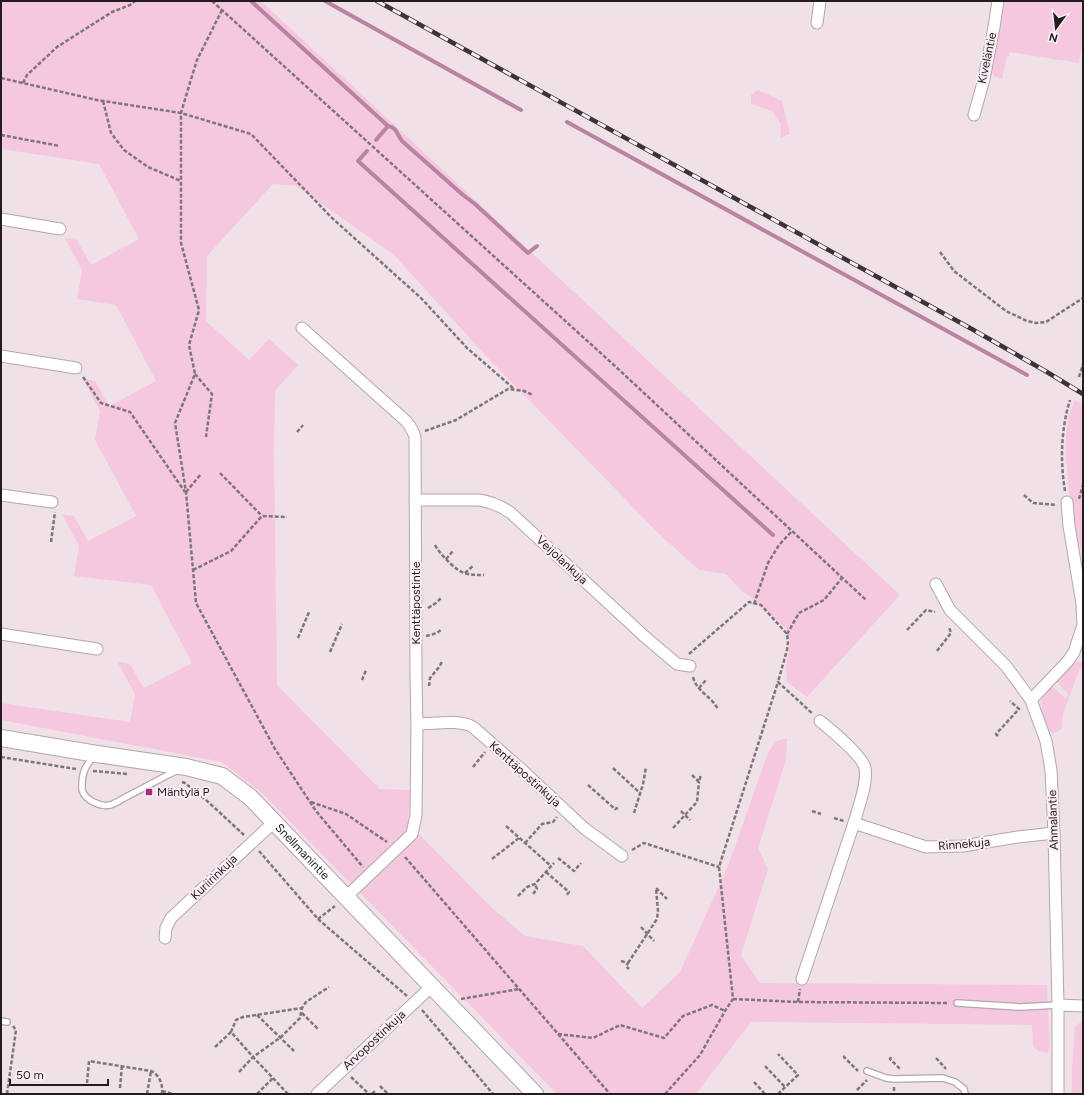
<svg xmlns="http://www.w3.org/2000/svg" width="1084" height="1095" font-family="Figtree,sans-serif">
	<rect width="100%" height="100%" fill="#f0e1e8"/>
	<g fill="#f5c8df">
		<path d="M1 1H261L900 595 807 697 787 682 786 669 790 641 786 629 757 602 741 590 726 574 699 570 659 534 487 357 393 254 296 186 273 184 207 256 206 321 249 360 269 339 298 365 275 391 274 453 277 685 380 789 410 790 408 823 491 907 525 936 583 946 642 1008 680 972 728 866 766 758C771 749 774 738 787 739L786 760 758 848 768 869 741 955 760 983 1047 985 1050 1047 1047 1053 1038 1051 1033 1046 1032 1025 751 1022 696 1094H557L263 794 222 762 1 720V703L130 722 135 694 117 661 130 664 144 688 192 663 151 585 74 576 79 546 62 514 74 516 88 541 136 516 95 440 100 411 83 379 95 381 109 406 156 381 116 305 77 299 82 270 65 238 77 240 91 265 139 239 99 164 1 149Z"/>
		<polygon points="1005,1 1083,1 1083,41 1079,63 1010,52 1009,56 1007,56 1002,79 995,77 991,71"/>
		<polygon points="758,90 782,101 790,134 780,138 781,125 772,111 751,104 751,95"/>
		<polygon points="1075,400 1083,405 1083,564 1081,551 1072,524 1066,458 1066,434 1069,415"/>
		<path d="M1075 662H1083V670L1080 668 1063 714 1062 729 1054 733 1049 732C1047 729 1046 724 1045 720 1040 705 1039 699 1049 687H1053L1066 699 1068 694 1057 682 1056 680 1069 666Z"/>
		<polygon points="1083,1019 1083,1094 1072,1094 1072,1066 1075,1028"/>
	</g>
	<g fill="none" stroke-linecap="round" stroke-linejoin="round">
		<g stroke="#ba83a1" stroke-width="4">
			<path d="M251 1 388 126C397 127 397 135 402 141L463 195 475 204 528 253 537 246"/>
			<polyline points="325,1 521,110"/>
			<polyline points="567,122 1027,375"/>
			<polyline points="376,140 388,126"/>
			<polyline points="367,151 358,161 773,535"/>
		</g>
		<g stroke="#b3a6ac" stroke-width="8">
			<g id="lane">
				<path d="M94 757C86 764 82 774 82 784 82 786 82 788 82 790 85 800 100 807 110 805 115 804 122 799 126 797 144 788 161 778 178 770"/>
				<polyline points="957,1003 1020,1007 1058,1005"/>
				<polyline points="1,1021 7,1022"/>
				<polyline points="867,1071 886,1078 894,1079 943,1078 955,1082 964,1089 965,1094"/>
			</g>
		</g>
		<g stroke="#b3a6ac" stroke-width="13">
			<g id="street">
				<polyline points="817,23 820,1"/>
				<polyline points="974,115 984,79 994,27 998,1"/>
				<polyline points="1,219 60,229"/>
				<path d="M302 328 406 421C410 426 414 431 415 438L416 678 417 724 416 815 412 834 346 897"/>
				<polyline points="1,356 76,368"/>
				<polyline points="1,495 52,502"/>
				<path d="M415 500H479C492 502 501 506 511 513L644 636 677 664 690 666"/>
				<polyline points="936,584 950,610 1006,666 1031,700 1046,741 1051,770 1054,833 1058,1005 1058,1094"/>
				<polyline points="1,634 97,649"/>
				<polyline points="1031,700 1068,661 1074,652 1083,625 1082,604 1069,526 1067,502"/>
				<path d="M820 721C831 730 862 755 865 768 868 783 858 808 854 823L926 847 963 846 1018 837 1054 833"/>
				<path d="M417 724C435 724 458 719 473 727L522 770 584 828 622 856"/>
				<polyline points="165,938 166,928 171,918 274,822"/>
				<polyline points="802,979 854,823"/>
				<polyline points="1058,1005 1083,1006"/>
				<polyline points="317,1094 431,987"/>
			</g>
		</g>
		<g stroke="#b3a6ac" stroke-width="18">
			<g id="secondary">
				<path id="s1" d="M1 738 97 754 186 767 222 776 250 797 535 1094"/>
			</g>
		</g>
		<g stroke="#7f767a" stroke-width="2.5" stroke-dasharray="4 2" stroke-linecap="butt">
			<polyline points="212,1 615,366 866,600"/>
			<polyline points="222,10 197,60 189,86 181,113 181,243 199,310 189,345 195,374 175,423 186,492 196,603 275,749 316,811 363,867"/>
			<polyline points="1,78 97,100 181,113 251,134 332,218 421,298 467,348 504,380 514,389"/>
			<polyline points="23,83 27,75 57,47 112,12 130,5 135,1"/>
			<polyline points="103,101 111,133 124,150 148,167 181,181"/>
			<polyline points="1,135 60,146"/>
			<polyline points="940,252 954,271 1006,311 1027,321 1036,323 1046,322 1083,298"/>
			<polyline points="195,374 212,394 206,437"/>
			<polyline points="83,377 101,403 130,412 185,492"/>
			<polyline points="1079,377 1083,364"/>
			<polyline points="425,431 456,420 508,389 524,391 533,395"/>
			<polyline points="297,432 303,425"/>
			<polyline points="220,473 262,516"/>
			<path d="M1065 491C1060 461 1061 429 1070 400"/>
			<polyline points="186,492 201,474"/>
			<polyline points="1024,495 1033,503 1057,505"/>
			<polyline points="1079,499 1083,485"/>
			<polyline points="51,542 55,512"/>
			<path d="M435 545C439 553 455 570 464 573 471 575 477 575 484 575"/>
			<polyline points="446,559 453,551"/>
			<polyline points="193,570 231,551 262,516 287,517"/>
			<polyline points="465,573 474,565"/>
			<polyline points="754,604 768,563 779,545 792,531"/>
			<polyline points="428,608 436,603 442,597"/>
			<polyline points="907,630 926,610 935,612"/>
			<polyline points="787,634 799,613 824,600 842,578"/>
			<polyline points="426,636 437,633 442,629"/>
			<polyline points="298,638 309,612"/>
			<polyline points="937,651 951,633 949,627"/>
			<polyline points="330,652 342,624"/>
			<polyline points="689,654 749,602 761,605 787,634 788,642 787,650 778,682"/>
			<path d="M693 677C696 689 705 693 713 702 715 704 716 707 719 709"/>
			<polyline points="362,680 366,670"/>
			<polyline points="429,686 430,678 440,666 442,661"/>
			<polyline points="699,688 706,680"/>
			<polyline points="998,736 996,734 1019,709 1010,701"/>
			<polyline points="1,757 76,769"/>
			<polyline points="473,767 485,752"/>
			<polyline points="613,768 640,793"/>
			<polyline points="93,771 128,774"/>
			<polyline points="692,775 699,782 701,774"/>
			<polyline points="182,782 185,783 205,799 244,835"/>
			<polyline points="588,785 615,809 618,808"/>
			<polyline points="311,802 346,814 387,842"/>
			<polyline points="681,811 690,820"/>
			<polyline points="812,811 821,814"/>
			<polyline points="634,813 643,784 646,767"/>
			<polyline points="834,818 844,821"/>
			<polyline points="506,826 551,866"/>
			<polyline points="673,828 697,802 699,782"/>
			<polyline points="525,843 542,824 553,822 557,817"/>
			<polyline points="632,850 644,843 719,867"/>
			<polyline points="259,851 318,919 407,996"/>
			<polyline points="405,857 610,1094"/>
			<polyline points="558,858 574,871 581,863"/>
			<polyline points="492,859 519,838"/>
			<polyline points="546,872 569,892 566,896"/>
			<polyline points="533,894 537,889 535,884"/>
			<polyline points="518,896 527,887 535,884 554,863"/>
			<polyline points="318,919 335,906"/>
			<polyline points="641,927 654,941"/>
			<polyline points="621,961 628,963 626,966 629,969"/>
			<polyline points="628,963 657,919 658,911 656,888 667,899"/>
			<polyline points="461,999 519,989"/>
			<polyline points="733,999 798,1002 949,1003"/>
			<polyline points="798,1002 800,989"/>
			<polyline points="422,1010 493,1094"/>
			<polyline points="302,1013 318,1029"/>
			<polyline points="257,1015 294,1051"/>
			<polyline points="558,1034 593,1038 620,1025 664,1038 683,1016 712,1005 725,1011"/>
			<polyline points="215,1047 231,1032"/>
			<polyline points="845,1056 844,1057 858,1071"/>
			<polyline points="891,1057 890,1059 901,1070"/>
			<polyline points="936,1058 946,1069"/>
			<polyline points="765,1066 785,1087"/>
			<polyline points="239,1072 253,1057 281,1037 300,1018 302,1008 306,1002 329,987"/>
			<polyline points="351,1077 369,1094"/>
			<polyline points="754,1082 765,1094"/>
			<path d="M87 1083 89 1061 151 1071C160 1075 163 1085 162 1094"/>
			<polyline points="380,1086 388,1094"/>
			<polyline points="894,1087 894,1094"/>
			<polyline points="120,1088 122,1065"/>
			<polyline points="857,1090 867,1080"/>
			<polyline points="162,1091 173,1094"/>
			<polyline points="7,1094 16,1030 13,1026"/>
			<polyline points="147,1094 151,1071"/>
			<polyline points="257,1094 273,1078"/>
			<polyline points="288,1094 253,1057 231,1032 236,1020 243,1017 302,1008"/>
			<polyline points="372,1094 376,1090"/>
			<polyline points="665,1094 700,1055 725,1011 733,999 719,867 778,682 813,714"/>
			<polyline points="778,1094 798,1075 778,1054"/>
		</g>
		<use href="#lane" stroke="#fff" stroke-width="5.5"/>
		<use href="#street" stroke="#fff" stroke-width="11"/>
		<use href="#secondary" stroke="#fff" stroke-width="16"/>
		<g stroke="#3a3337" stroke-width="4.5">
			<polyline id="rail" points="377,1 970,328 1047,372 1083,394"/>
		</g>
		<use href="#rail" stroke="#fdeef6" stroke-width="3" stroke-dasharray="9" stroke-linecap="butt"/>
	</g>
	<rect fill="#aa2c7d" stroke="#fdeef6" stroke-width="1.5" x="145" y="788" width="8" height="8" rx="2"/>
	<g text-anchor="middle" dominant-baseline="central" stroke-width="4" stroke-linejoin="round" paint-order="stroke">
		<g font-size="12" fill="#211c1f" stroke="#fdeef6">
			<text transform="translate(987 58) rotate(-78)">Kiveläntie</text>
			<text transform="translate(562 560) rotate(43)">Veijolankuja</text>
			<text transform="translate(416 603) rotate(-90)">Kenttäpostintie</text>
			<text transform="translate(525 774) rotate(42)">Kenttäpostinkuja</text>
			<text transform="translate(1053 820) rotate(-92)">Ahmalantie</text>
			<text transform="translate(964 844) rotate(-5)">Rinnekuja</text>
			<text stroke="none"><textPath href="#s1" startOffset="335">Snellmanintie</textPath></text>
			<text transform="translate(214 877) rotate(-44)">Kuriirinkuja</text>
			<text transform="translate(374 1040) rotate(-43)">Arvopostinkuja</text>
		</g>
		<g font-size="12" fill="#211c1f" stroke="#fdeef6" text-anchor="start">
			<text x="157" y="792">Mäntylä P</text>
		</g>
	</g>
	<rect width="1084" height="1095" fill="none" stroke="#211c1f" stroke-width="4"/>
	<g transform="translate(1056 28) rotate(195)" stroke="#fdeef6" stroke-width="3" paint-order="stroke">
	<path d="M0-3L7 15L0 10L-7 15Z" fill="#211c1f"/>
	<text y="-6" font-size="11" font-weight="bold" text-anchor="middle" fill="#211c1f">N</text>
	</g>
	<path d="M10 1079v6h98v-6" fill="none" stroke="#211c1f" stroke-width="2"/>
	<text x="16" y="1079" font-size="12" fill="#211c1f" stroke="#fdeef6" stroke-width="3" paint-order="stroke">50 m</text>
</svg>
